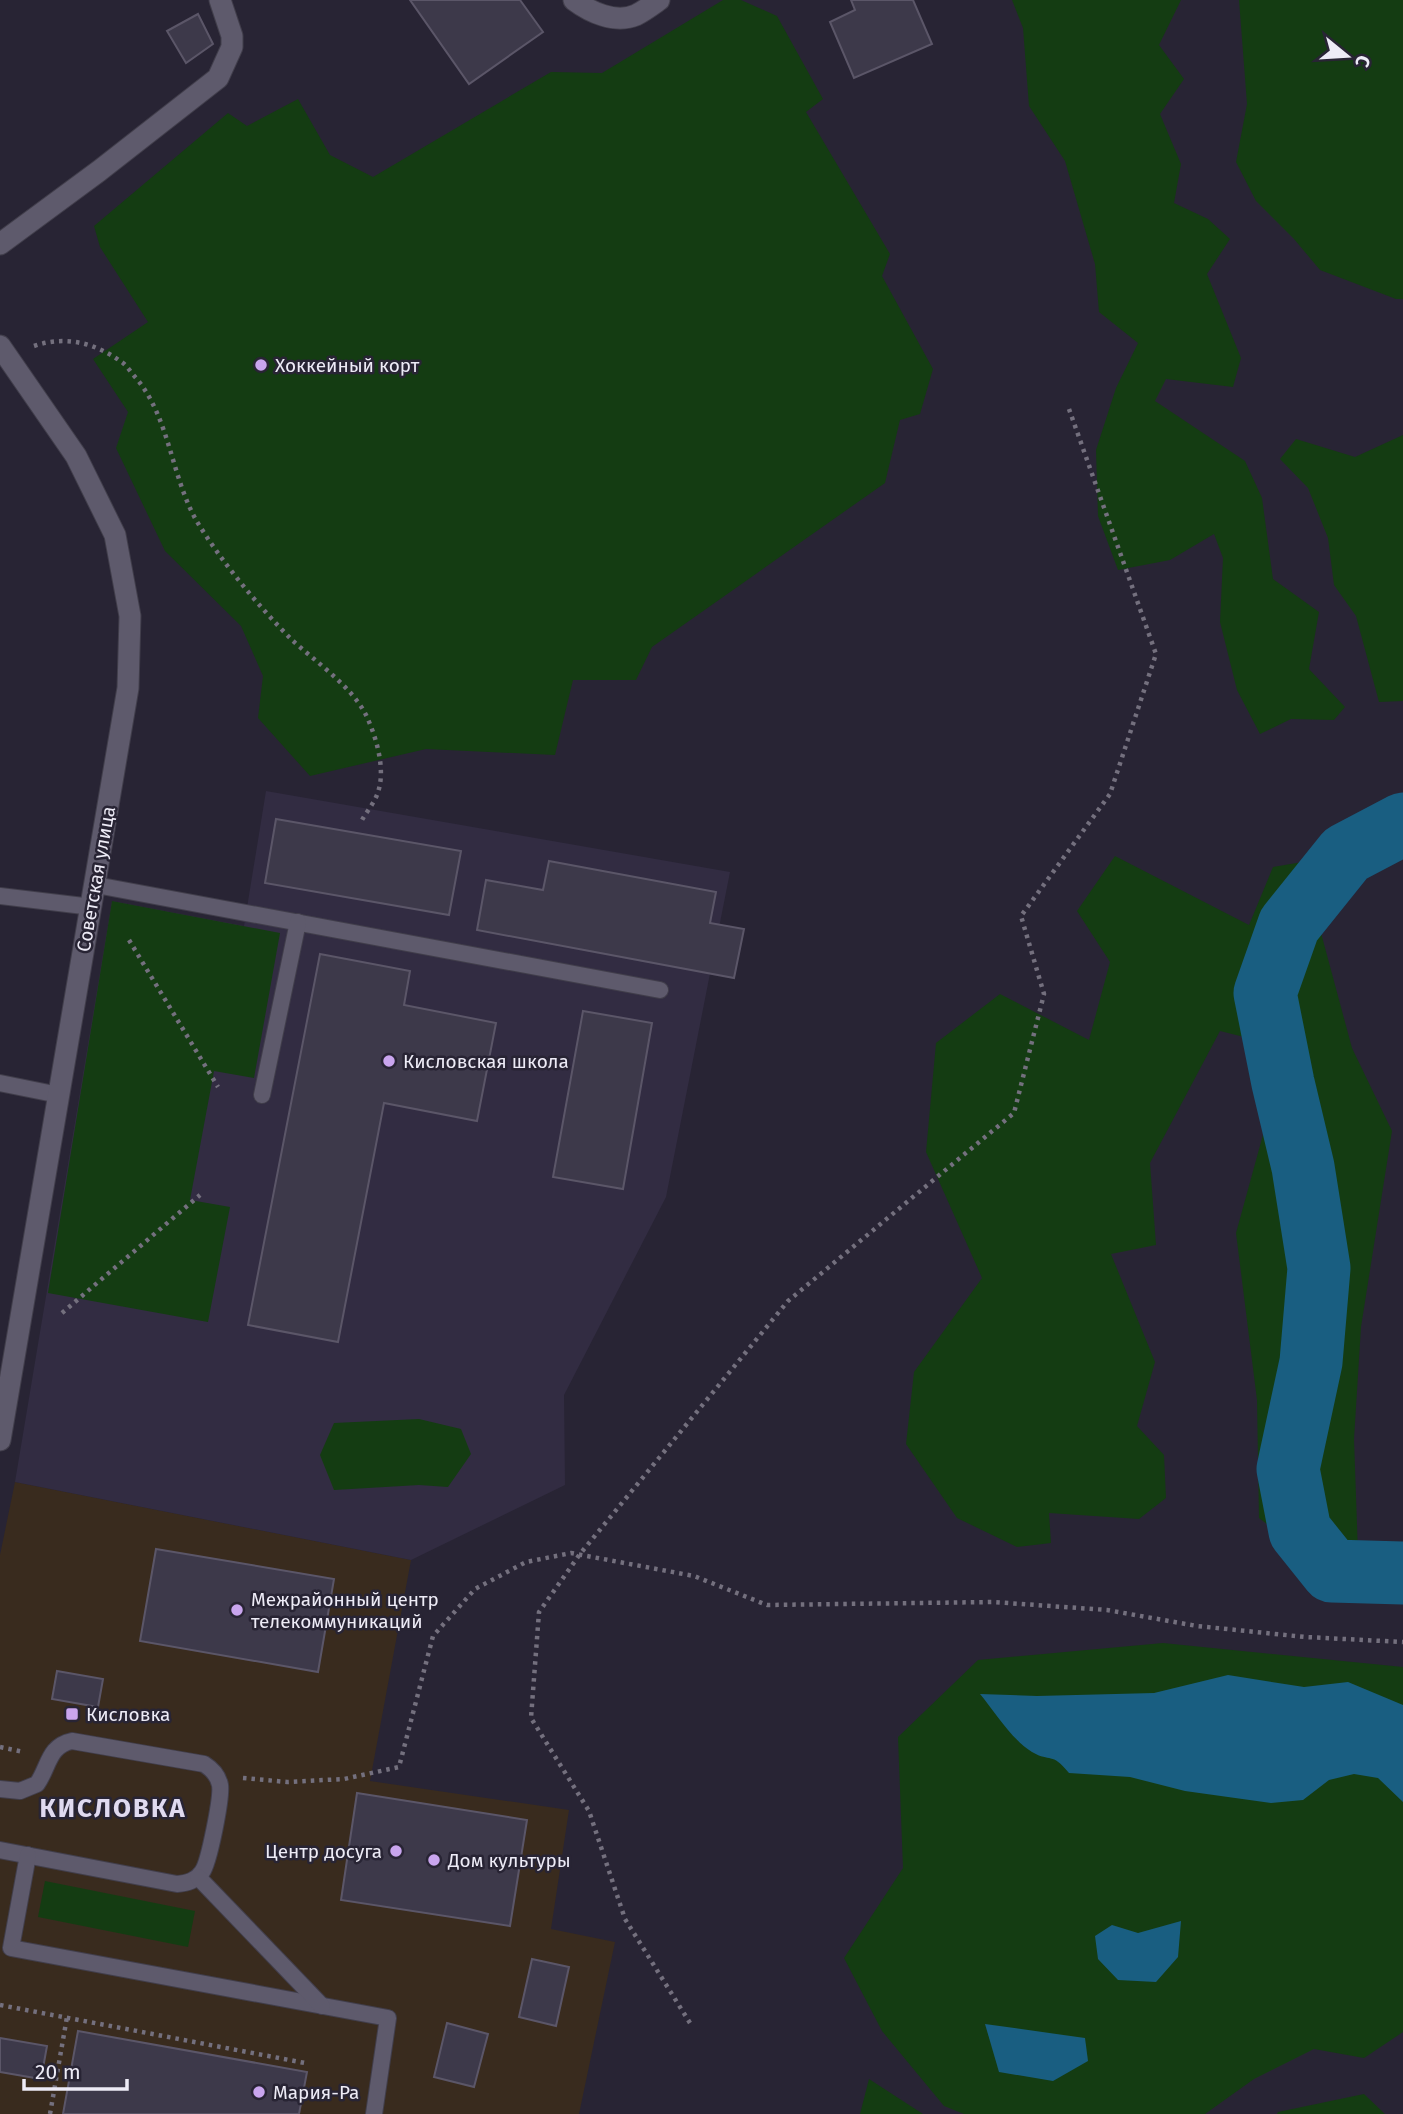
<svg xmlns="http://www.w3.org/2000/svg" width="1403" height="2114" font-family="'Fira Sans',sans-serif">
	<rect width="100%" height="100%" fill="#282434"/>
	<polygon fill="#392b1e" points="15,1482 411,1560 370,1781 569,1810 551,1929 615,1942 579,2114 0,2114 0,1555"/>
	<polygon fill="#322c42" points="266,791 730,872 666,1197 564,1395 565,1485 411,1560 15,1482 112,901 244,926"/>
	<g fill="#143c12">
		<polygon points="723,0 741,0 777,16 823,99 806,112 890,254 882,276 933,369 920,414 900,420 885,483 652,647 636,680 573,680 555,755 426,749 310,776 258,718 263,676 241,626 165,551 116,448 128,412 93,359 148,322 100,247 94,226 228,113 247,126 298,99 330,155 373,177 551,72 602,73"/>
		<polygon points="1012,0 1181,0 1159,45 1184,79 1160,114 1181,164 1174,203 1208,219 1230,239 1207,274 1241,358 1233,387 1166,379 1155,401 1245,461 1262,498 1273,579 1319,612 1309,669 1345,707 1334,720 1291,719 1260,734 1237,690 1220,622 1223,558 1214,534 1170,560 1118,570 1098,516 1096,450 1116,388 1138,343 1099,312 1095,264 1065,161 1029,106 1023,28"/>
		<polygon points="1239,0 1403,0 1403,299 1396,299 1320,270 1294,239 1256,201 1236,162 1247,104"/>
		<polygon points="1403,435 1403,701 1379,702 1356,616 1334,585 1328,538 1308,488 1280,459 1296,439 1355,457"/>
		<polygon points="1115,856 1249,925 1273,867 1308,861 1310,892 1352,1048 1392,1131 1361,1327 1354,1439 1358,1553 1333,1575 1259,1518 1257,1400 1236,1233 1272,1102 1264,1042 1220,1031 1150,1163 1156,1245 1111,1254 1155,1362 1137,1426 1164,1455 1166,1498 1139,1519 1049,1513 1051,1543 1017,1547 957,1518 906,1444 914,1372 982,1278 926,1152 936,1043 1000,994 1089,1040 1110,962 1077,911"/>
		<polygon points="112,901 280,933 254,1078 214,1071 190,1200 230,1207 208,1322 48,1293"/>
		<polygon points="419,1419 461,1429 471,1454 448,1487 419,1485 334,1490 320,1455 334,1423"/>
		<polygon points="1163,1643 1403,1667 1403,2032 1364,2058 1314,2049 1254,2079 1205,2114 964,2114 944,2106 882,2031 844,1958 903,1868 898,1737 978,1660"/>
		<polygon points="45,1881 195,1911 188,1947 38,1917"/>
		<polygon points="869,2079 923,2114 860,2114"/>
		<polygon points="1364,2094 1385,2114 1277,2114 1278,2112"/>
	</g>
	<g fill="#195e81">
		<path d="M1228 1675 1304 1687 1348 1682 1403 1705V1802L1378 1778 1354 1774 1329 1780 1303 1800 1271 1803 1185 1791 1130 1777 1069 1773C1051 1751 1051 1763 1032 1752 1013 1741 994 1711 980 1694L1037 1696 1154 1693Z"/>
		<polygon points="1181,1921 1178,1957 1156,1982 1118,1980 1098,1959 1095,1936 1112,1925 1138,1933"/>
		<polygon points="985,2024 1085,2038 1088,2061 1053,2081 999,2072"/>
	</g>
	<g fill="none" stroke-linecap="round" stroke-linejoin="round">
		<polyline stroke="#195e81" stroke-width="63" points="1403,824 1346,854 1289,925 1265,993 1283,1083 1303,1167 1319,1268 1311,1362 1288,1469 1300,1531 1332,1571 1403,1573"/>
	</g>
	<g fill="#3d394a" stroke="#5b5668" stroke-width="2">
		<polygon points="410,0 520,0 543,32 469,84"/>
		<polygon points="851,0 913,0 932,44 854,78 830,22 855,10"/>
		<polygon points="198,14 213,44 186,63 167,31"/>
		<polygon points="276,819 461,851 449,915 265,883"/>
		<polygon points="549,861 716,892 710,923 744,929 734,978 477,930 486,880 543,890"/>
		<polygon points="320,954 410,971 404,1005 496,1023 477,1121 384,1103 338,1342 248,1325"/>
		<polygon points="583,1011 652,1023 623,1189 553,1177"/>
		<polygon points="156,1549 334,1579 318,1672 140,1641"/>
		<polygon points="57,1671 103,1679 98,1707 52,1699"/>
		<polygon points="357,1793 527,1820 510,1926 341,1900"/>
		<polygon points="532,1959 569,1967 556,2026 519,2017"/>
		<polygon points="447,2023 488,2034 474,2087 434,2077"/>
		<polygon points="78,2031 307,2072 299,2114 63,2114"/>
		<polygon points="0,2038 47,2046 41,2079 0,2072"/>
	</g>
	<g fill="none" stroke-linecap="round" stroke-linejoin="round">
		<g stroke="#413e4b" stroke-width="18">
			<g id="lane">
				<polyline points="96,885 660,990"/>
				<polyline points="0,896 92,907"/>
				<polyline points="0,1083 59,1095"/>
				<polyline points="262,1095 298,922"/>
				<path d="M0 1789 20 1791 37 1784C49 1767 48 1746 72 1741L204 1764C212 1769 218 1775 220 1785 222 1797 209 1863 202 1872 196 1881 187 1883 177 1884L0 1850"/>
				<polyline points="28,1855 11,1948 388,2018 374,2114"/>
				<polyline points="198,1877 322,2006"/>
			</g>
		</g>
		<g stroke="#413e4b" stroke-width="23">
			<g id="street">
				<path d="M574 0C590 12 615 24 636 15 644 11 652 5 659 0"/>
				<polyline points="0,244 99,171 218,78 232,47 232,36 220,0"/>
				<polyline points="0,346 76,456 115,535 130,616 128,688 0,1440"/>
			</g>
		</g>
		<g stroke="#74707e" stroke-width="4.5" stroke-dasharray="3.5 5" stroke-linecap="butt">
			<path d="M34 346C66 335 96 343 123 363 128 367 132 374 137 379 170 420 171 475 196 520 220 560 259 607 292 640 315 661 352 687 366 715 376 736 386 769 378 792 375 802 367 811 362 820"/>
			<polyline points="129,940 218,1087"/>
			<polyline points="62,1313 200,1195"/>
			<polyline points="0,1747 24,1752"/>
			<polyline points="243,1778 287,1782 344,1779 399,1767 433,1636 475,1589 526,1562 571,1553 694,1576 767,1605 993,1602 1107,1610 1197,1626 1305,1637 1403,1642"/>
			<polyline points="0,2005 305,2063"/>
			<polyline points="690,2023 625,1919 589,1811 531,1718 539,1612 580,1554 788,1301 1014,1113 1044,994 1021,916 1110,794 1156,654 1069,409"/>
			<polyline points="50,2114 67,2017"/>
		</g>
		<use href="#lane" stroke="#5e5a6c" stroke-width="16"/>
		<use href="#street" stroke="#5e5a6c" stroke-width="21"/>
	</g>
	<g fill="#c9a5ee" stroke="#282434" stroke-width="2.5">
		<circle cx="261" cy="365" r="7"/>
		<circle cx="389" cy="1061" r="7"/>
		<circle cx="237" cy="1610" r="7"/>
		<rect x="65" y="1707" width="14" height="14" rx="3.5"/>
		<circle cx="396" cy="1851" r="7"/>
		<circle cx="434" cy="1860" r="7"/>
		<circle cx="259" cy="2092" r="7"/>
	</g>
	<g text-anchor="middle" dominant-baseline="central" stroke-width="5" stroke-linejoin="round" paint-order="stroke">
		<g font-size="19" fill="#edebf6" stroke="#282434" text-anchor="start">
			<text x="275" y="365">Хоккейный корт</text>
			<text x="403" y="1061">Кисловская школа</text>
			<text x="251" y="1599">Межрайонный центр<tspan x="251" dy="22">телекоммуникаций</tspan></text>
			<text x="86" y="1714">Кисловка</text>
			<text x="382" y="1851" text-anchor="end">Центр досуга</text>
			<text x="448" y="1860">Дом культуры</text>
			<text x="273" y="2092">Мария-Ра</text>
		</g>
		<g font-size="19" fill="#edebf6" stroke="#282434">
			<text transform="translate(96 879) rotate(-80)">Советская улица</text>
		</g>
		<g font-size="26" font-weight="bold" letter-spacing="2" fill="#e0daf0" stroke="#282434">
			<text x="113" y="1808">КИСЛОВКА</text>
		</g>
	</g>
	<g transform="translate(1347 56) rotate(108)" stroke="#282434" stroke-width="5" paint-order="stroke">
	<path d="M0-5L12 26L0 18L-12 26Z" fill="#edebf6"/>
	<text y="-10" font-size="19" font-weight="bold" text-anchor="middle" fill="#edebf6">С</text>
	</g>
	<path d="M24 2079v10h103v-10" fill="none" stroke="#edebf6" stroke-width="3.5"/>
	<text x="35" y="2079" font-size="21" fill="#edebf6" stroke="#282434" stroke-width="5" paint-order="stroke">20 m</text>
</svg>
